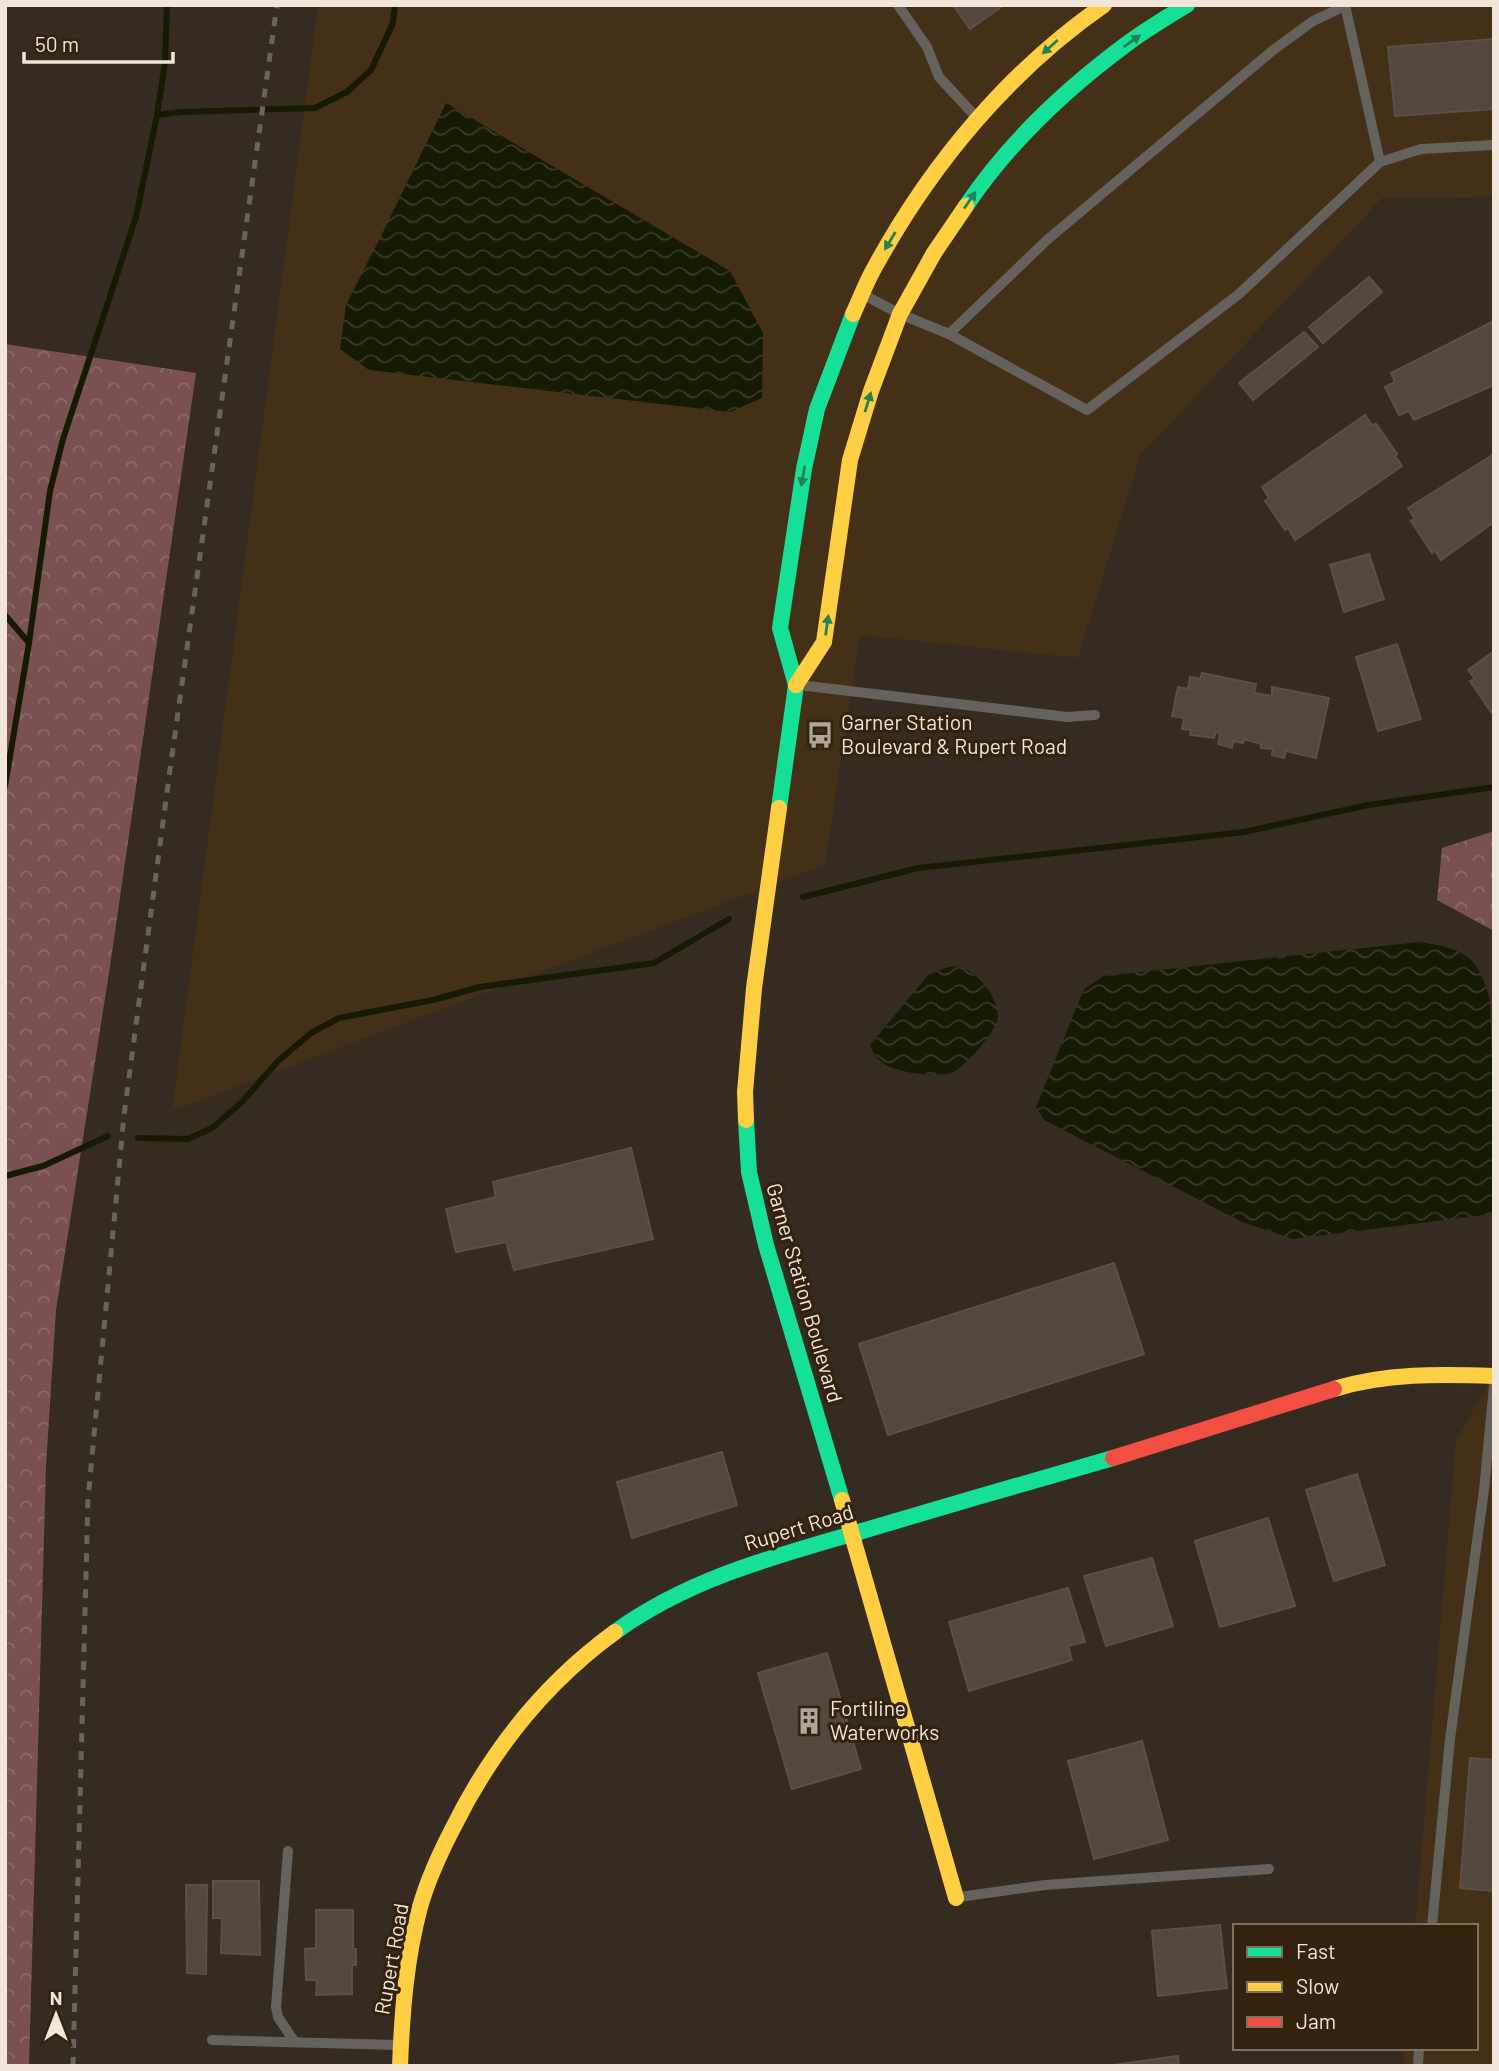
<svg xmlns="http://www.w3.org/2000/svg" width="1499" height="2071" font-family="Barlow,sans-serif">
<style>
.built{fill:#442f17}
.forest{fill:url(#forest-crowns)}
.water{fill:url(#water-waves)}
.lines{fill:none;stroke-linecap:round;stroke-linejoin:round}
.stream{stroke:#151a03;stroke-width:6}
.building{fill:#53473e;stroke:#5a5049;stroke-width:2}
.lane{stroke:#65625d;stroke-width:10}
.fast{stroke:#16e098;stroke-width:16}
.slow{stroke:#ffcf43;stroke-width:16}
.jam{stroke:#f24e42;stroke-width:16}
.rail{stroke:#69635c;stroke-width:5;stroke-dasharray:9 9;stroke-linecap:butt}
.oneway{fill:#248153}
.labels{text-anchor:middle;stroke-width:6;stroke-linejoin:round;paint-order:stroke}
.poi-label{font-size:21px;fill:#f2e6da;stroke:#32220e;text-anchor:start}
.street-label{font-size:21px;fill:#f2e6da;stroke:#32220e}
</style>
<defs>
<pattern id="forest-crowns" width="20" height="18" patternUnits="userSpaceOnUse" patternTransform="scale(1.75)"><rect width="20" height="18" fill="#7a5150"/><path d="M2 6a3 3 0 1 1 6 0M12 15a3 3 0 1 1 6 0" fill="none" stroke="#8d6a69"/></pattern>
<pattern id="water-waves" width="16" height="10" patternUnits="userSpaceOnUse" patternTransform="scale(1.75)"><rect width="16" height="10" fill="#151a03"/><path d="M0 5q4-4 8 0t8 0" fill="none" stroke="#383b27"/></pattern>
</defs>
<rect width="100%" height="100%" fill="#352b20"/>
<g class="built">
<polygon points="318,5 1494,5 1494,197 1382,198 1140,456 1078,658 860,635 825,865 172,1111"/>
<polygon points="1494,1374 1494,2066 1403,2066 1405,2048 1476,2048 1476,1926 1415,1926 1456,1440"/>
</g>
<g class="forest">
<polygon points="5,344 196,373 109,973 56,1310 46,1466 29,2066 5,2066"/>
<polygon points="1494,831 1494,931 1437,900 1442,848"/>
</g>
<g class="water">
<polygon points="446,103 730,271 763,333 762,398 730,412 369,370 340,349 346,305 383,232"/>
<path d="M 1419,942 C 1464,949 1478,954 1490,1001 L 1494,1134 L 1494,1210 L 1484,1215 L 1293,1239 L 1242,1222 L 1044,1120 L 1036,1107 L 1084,989 L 1104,976 Z"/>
<path d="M 948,967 C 952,967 956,966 959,967 C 977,970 1003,1002 997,1021 C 993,1034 964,1069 951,1073 C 941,1076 917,1074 907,1072 C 888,1067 878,1065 870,1045 L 928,975 Z"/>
</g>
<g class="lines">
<g class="stream">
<polyline points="157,115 181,112 315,108 347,92 371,70 393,23 395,5"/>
<polyline points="5,615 29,643"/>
<polyline points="5,786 29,643 50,491 63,439 136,217 157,115 165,63 167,5"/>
<polyline points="803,897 918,868 1244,832 1368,805 1494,787"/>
<polyline points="138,1138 188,1139 212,1128 242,1102 278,1061 311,1033 339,1018 433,1000 480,987 654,963 729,919"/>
<polyline points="5,1176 43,1166 108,1136"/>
</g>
</g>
<g class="building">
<polygon points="953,5 1004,5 970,29"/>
<polygon points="1494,39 1494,109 1395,116 1388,47"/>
<polygon points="1369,277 1382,292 1323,343 1309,327"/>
<polygon points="1494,321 1494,385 1414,420 1409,411 1399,415 1385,387 1395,382 1391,373"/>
<polygon points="1304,332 1318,347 1253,400 1239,383"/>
<polygon points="1365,415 1372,425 1376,424 1397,454 1395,456 1402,466 1295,540 1288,528 1285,530 1265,501 1269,498 1262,487"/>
<polygon points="1494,454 1494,522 1441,560 1435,550 1432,553 1411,521 1415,519 1408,508"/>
<polygon points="1369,554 1384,599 1344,612 1330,565"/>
<polygon points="1397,644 1421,719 1378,731 1356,657"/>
<polygon points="1494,651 1494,710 1491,712 1470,681 1475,679 1468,670"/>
<polygon points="1202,673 1256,684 1254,693 1272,696 1272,687 1329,698 1316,758 1286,751 1284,758 1272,755 1273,749 1261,748 1261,744 1244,739 1243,743 1233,741 1232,748 1218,744 1220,733 1216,732 1214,738 1190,735 1191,730 1182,729 1184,718 1172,716 1178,687 1188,689 1190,677 1200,679"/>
<polygon points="631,1148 653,1239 514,1270 506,1242 456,1252 446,1209 496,1197 493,1182"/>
<polygon points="1114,1263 1144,1354 888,1435 859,1344"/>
<polygon points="722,1452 737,1505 632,1538 617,1482"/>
<polygon points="1357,1474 1385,1565 1334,1581 1306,1490"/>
<polygon points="1268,1518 1295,1606 1220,1627 1195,1541"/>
<polygon points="1152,1558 1173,1626 1106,1646 1084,1576"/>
<polygon points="1068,1588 1085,1642 1068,1646 1072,1660 969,1691 949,1622"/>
<polygon points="827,1653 861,1769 792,1789 758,1673"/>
<polygon points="1142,1741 1168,1840 1094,1859 1068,1761"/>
<polygon points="1470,1758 1494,1760 1494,1891 1460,1888"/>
<polygon points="213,1881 259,1881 260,1955 221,1953 222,1918 213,1918"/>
<polygon points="186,1885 207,1885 206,1974 187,1973"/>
<polygon points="316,1910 353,1910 353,1949 356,1949 356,1965 352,1965 352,1994 316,1995 317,1980 306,1980 305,1949 316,1948"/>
<polygon points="1220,1925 1227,1988 1158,1996 1152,1931"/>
<polygon points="1178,2056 1179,2066 1106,2066"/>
</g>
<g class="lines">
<g class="lane">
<polyline points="898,5 927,47 939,77 976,117"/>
<polyline points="1345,5 1380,162 1421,149 1494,145"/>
<polyline points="864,295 900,314 949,334 1087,410 1239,294 1380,162"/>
<polyline points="949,334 1047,240 1272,51 1313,21 1345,6"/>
<polyline points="799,685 1067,717 1095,715"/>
<polyline points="288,1851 276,2007 278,2017 294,2041"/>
<polyline points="959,1897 1045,1885 1269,1869"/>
<polyline points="1432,1926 1450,1739 1484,1490 1494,1386"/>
<polyline points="212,2040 397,2045"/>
<polyline points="1418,2066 1419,2048"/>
</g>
<g class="fast">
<path d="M 966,206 C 1009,142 1067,88 1128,43 C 1147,29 1167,17 1187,5"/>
<polyline points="779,808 796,685 780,628 804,469 817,409 853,314"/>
<polyline points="746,1120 749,1172 766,1245 842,1500"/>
<path d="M 615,1632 C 691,1577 780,1555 869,1529 C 950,1505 1032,1481 1113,1458"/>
</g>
<g class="slow">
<path d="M 853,314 C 861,297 867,280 876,265 C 932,163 1009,71 1104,5"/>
<polyline points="796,685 824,642 850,460 871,391 900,314 934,253 966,206"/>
<polyline points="746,1120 745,1092 754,988 779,808"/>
<path d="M 1334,1389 C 1385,1373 1441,1374 1494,1376"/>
<polyline points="842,1500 956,1898"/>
<path d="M 400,2066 C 402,2013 406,1959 420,1907 C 428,1879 440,1853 453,1828 C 491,1751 545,1683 615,1632"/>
</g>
<polyline class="jam" points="1113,1458 1334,1389"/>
<polyline class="rail" points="73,2066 88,1499 124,1115 169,777 277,5"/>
</g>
<defs><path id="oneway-solid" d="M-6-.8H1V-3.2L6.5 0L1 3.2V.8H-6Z" transform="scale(1.75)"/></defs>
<g class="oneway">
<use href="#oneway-solid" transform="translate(1132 41) rotate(-35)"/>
<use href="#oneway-solid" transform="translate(1050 47) rotate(138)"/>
<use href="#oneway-solid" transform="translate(970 200) rotate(-55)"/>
<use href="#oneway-solid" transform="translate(890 241) rotate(121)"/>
<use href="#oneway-solid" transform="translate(868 402) rotate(-73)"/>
<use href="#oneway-solid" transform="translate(803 476) rotate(100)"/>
<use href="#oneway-solid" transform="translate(827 625) rotate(-82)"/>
</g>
<defs>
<symbol id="bus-bare" viewBox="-9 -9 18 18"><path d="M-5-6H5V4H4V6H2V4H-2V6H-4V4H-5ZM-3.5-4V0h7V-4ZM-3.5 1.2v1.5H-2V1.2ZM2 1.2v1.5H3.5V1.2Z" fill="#b0a599" stroke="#32220e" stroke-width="2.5" paint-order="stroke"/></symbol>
<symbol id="building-bare" viewBox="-9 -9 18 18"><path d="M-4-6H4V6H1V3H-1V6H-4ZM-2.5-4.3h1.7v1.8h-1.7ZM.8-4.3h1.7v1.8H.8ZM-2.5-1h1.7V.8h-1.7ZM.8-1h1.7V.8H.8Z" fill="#b0a599" stroke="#32220e" stroke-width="2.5" paint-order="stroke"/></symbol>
</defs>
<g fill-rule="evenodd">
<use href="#bus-bare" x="801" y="716" width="38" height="38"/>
<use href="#building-bare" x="790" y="1702" width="38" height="38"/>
</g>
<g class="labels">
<g class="poi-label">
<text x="841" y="730">Garner Station<tspan x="841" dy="24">Boulevard &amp; Rupert Road</tspan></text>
<text x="830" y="1716">Fortiline<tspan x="830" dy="24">Waterworks</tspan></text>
</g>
<g class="street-label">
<text transform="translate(804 1293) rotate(74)" y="7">Garner Station Boulevard</text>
<text transform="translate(799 1528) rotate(-17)" y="7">Rupert Road</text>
<text transform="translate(392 1959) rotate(-80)" y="7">Rupert Road</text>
</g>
</g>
<rect width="1499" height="2071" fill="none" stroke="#f2e6da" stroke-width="14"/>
<rect x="1233" y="1924" width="245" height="126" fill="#32220e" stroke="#7f7060" stroke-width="2"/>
<rect x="1247" y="1947" width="35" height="10" fill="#16e098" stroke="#7f7060" stroke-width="2"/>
<text x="1296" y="1959" font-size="21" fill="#f2e6da">Fast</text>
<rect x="1247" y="1982" width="35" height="10" fill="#ffcf43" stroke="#7f7060" stroke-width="2"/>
<text x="1296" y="1994" font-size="21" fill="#f2e6da">Slow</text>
<rect x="1247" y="2017" width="35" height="10" fill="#f24e42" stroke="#7f7060" stroke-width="2"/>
<text x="1296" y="2029" font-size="21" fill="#f2e6da">Jam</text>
<g transform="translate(56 2015)" stroke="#32220e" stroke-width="5" paint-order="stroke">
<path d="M0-5L12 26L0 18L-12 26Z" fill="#f2e6da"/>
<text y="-10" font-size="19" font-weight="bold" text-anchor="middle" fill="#f2e6da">N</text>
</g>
<path d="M24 52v10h149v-10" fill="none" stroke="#f2e6da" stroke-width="3.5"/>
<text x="35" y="52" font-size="21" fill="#f2e6da" stroke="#32220e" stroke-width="5" paint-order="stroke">50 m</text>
</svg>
